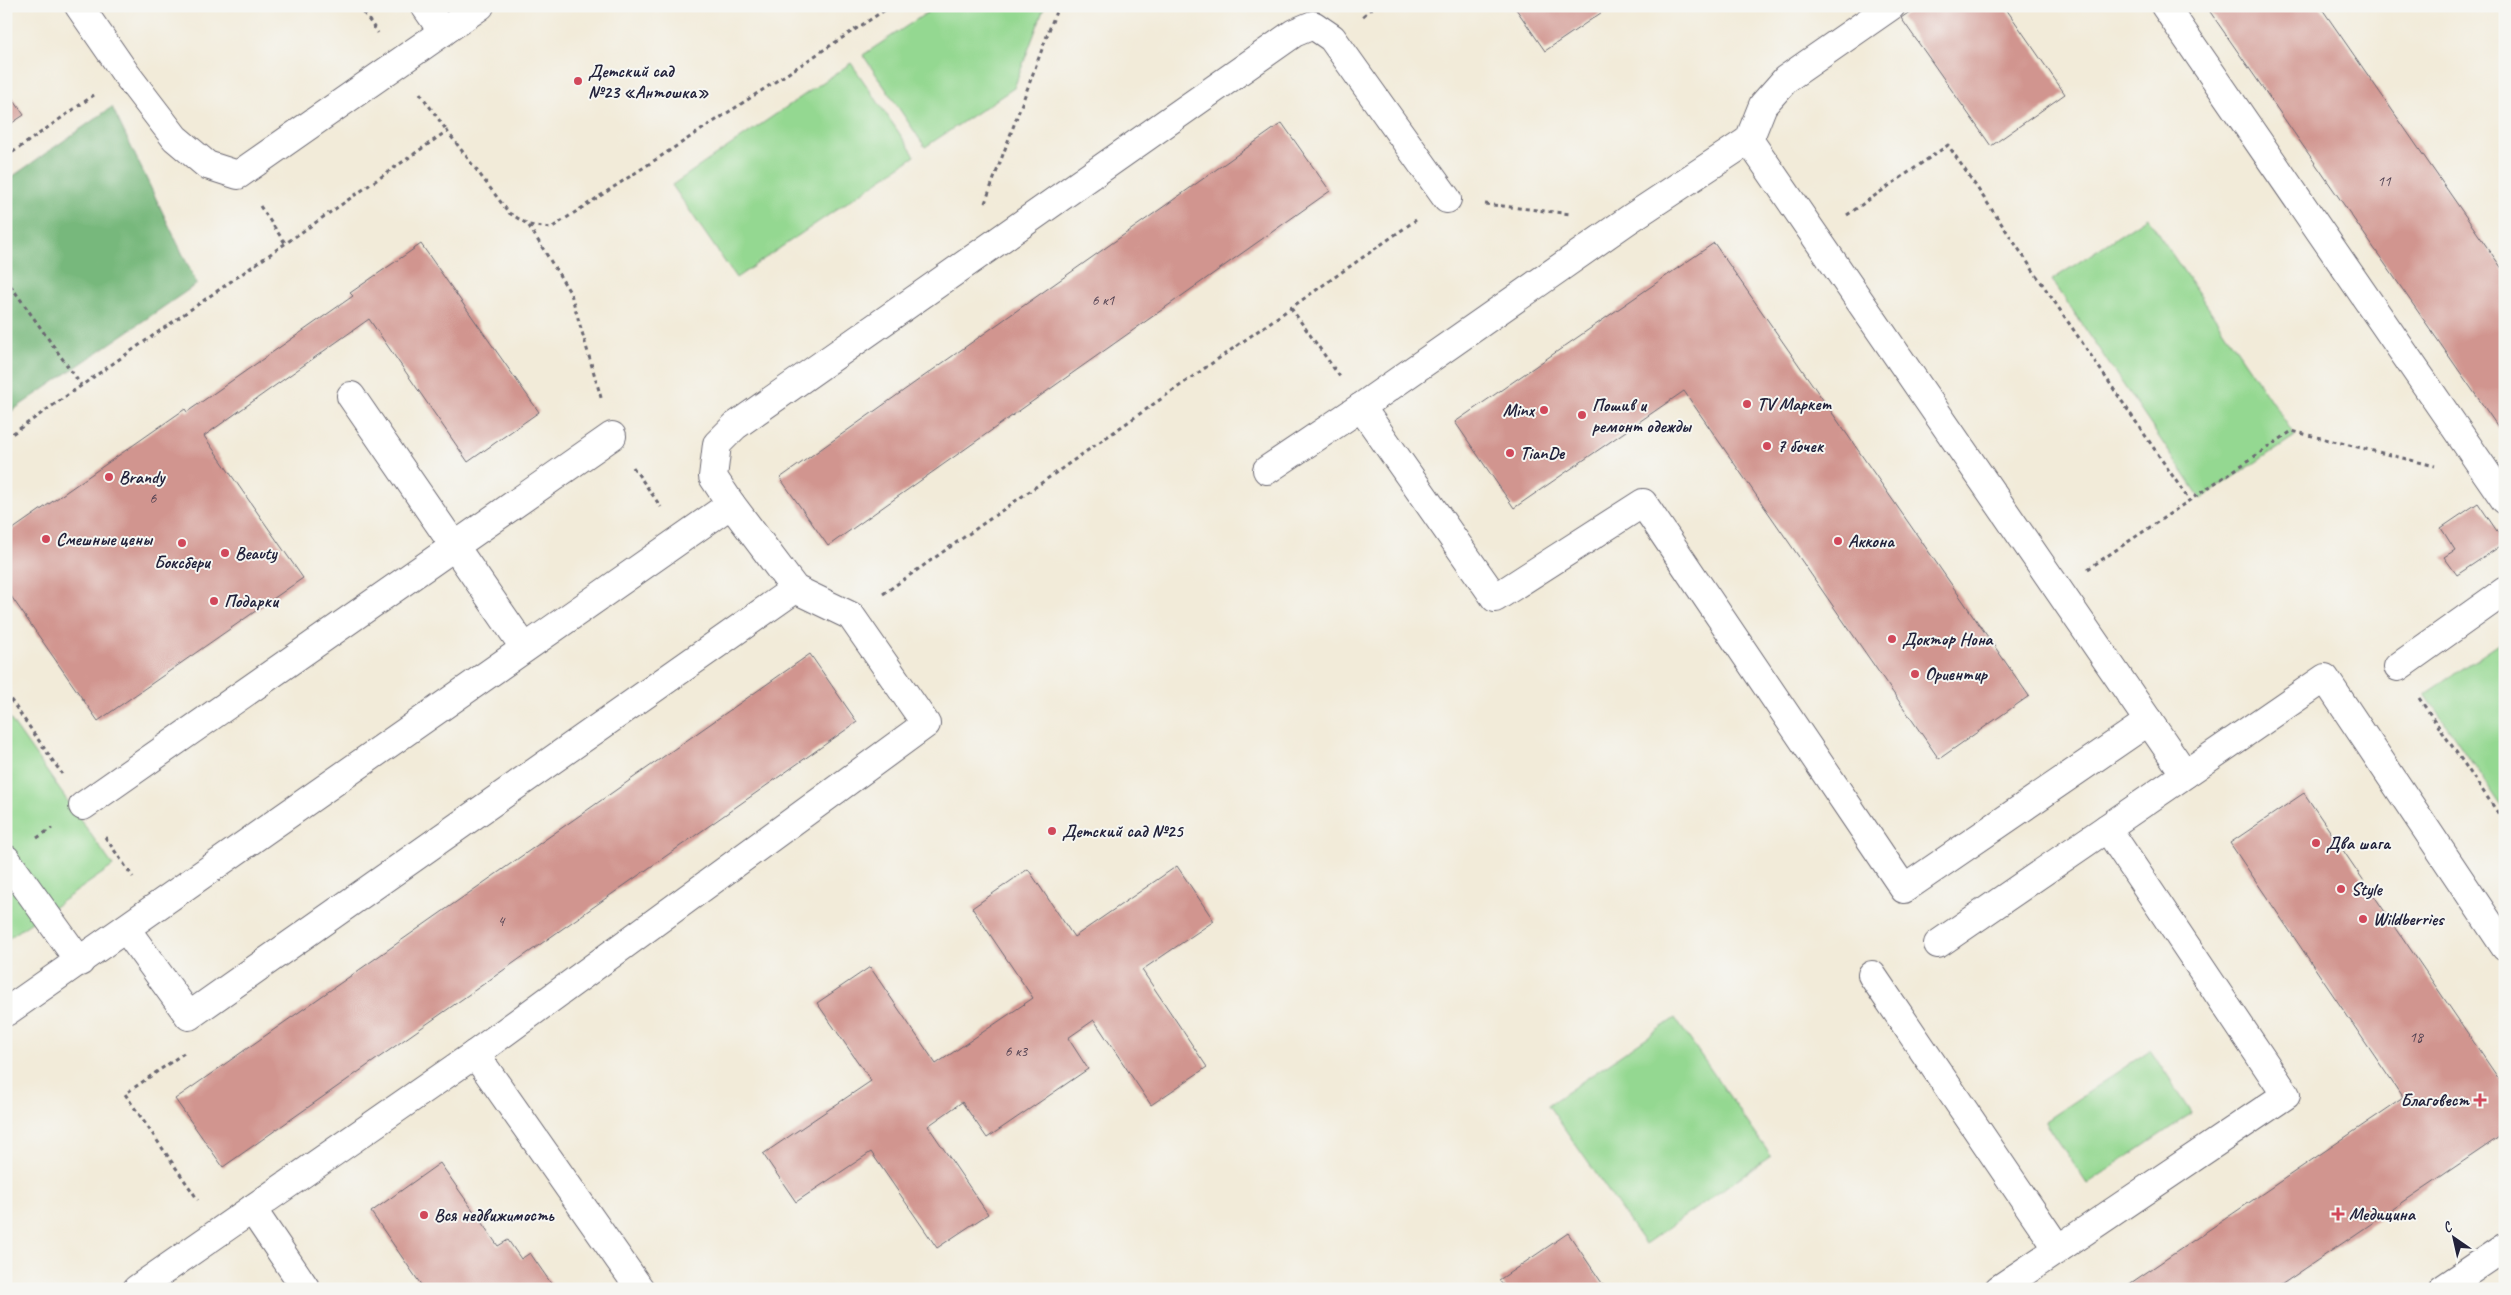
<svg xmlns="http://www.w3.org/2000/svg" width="2511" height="1295" font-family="Caveat,sans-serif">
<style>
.green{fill:#94d891;stroke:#5b7d66}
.forest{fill:#77b87b;stroke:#4c6d5b}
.building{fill:#d1958f}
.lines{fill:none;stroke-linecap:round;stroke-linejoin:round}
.lane-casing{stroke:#6b6872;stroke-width:30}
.path{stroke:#6b6872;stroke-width:3;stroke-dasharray:4 4;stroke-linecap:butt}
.lane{stroke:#fff;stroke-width:28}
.poi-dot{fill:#d1495b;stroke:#f6f6f2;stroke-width:2}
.labels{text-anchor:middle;stroke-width:4;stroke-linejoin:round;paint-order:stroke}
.number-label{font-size:15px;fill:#4e3f50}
.poi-label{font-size:18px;font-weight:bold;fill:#22223b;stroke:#f6f6f2;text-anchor:start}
</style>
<rect width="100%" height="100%" fill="#f6f6f2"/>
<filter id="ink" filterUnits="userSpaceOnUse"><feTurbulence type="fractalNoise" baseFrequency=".02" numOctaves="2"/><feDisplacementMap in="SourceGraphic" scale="10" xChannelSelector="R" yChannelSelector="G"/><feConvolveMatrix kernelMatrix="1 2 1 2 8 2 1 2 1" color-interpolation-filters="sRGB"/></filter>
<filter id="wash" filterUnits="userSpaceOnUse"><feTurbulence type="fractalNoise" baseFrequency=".0096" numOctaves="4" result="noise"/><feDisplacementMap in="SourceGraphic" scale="20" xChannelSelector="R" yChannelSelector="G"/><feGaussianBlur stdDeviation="1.12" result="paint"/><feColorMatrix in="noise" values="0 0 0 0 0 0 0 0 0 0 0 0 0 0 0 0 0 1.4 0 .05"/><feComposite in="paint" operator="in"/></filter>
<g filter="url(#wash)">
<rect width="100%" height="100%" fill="#f2ebd9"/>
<g class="green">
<polygon points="937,6 1042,6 1044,8 1014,88 925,147 863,55"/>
<polygon points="851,63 915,156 736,278 672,185"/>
<polygon points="2147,217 2295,436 2201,499 2052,280"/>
<polygon points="2505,640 2505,811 2425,694"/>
<polygon points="6,713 113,866 6,940"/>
<polygon points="1675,1018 1771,1156 1645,1244 1548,1105"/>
<polygon points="2150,1050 2192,1113 2087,1184 2045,1121"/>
</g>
<polygon class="forest" points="112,107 197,284 6,415 6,181"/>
<g id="blocks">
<g class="building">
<polygon points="1514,6 1611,6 1545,51"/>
<polygon points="1918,6 2004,6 2065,94 1991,146 1901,18"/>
<polygon points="2206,6 2320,6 2505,273 2505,437"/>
<polygon points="6,89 24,115 6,127"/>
<polygon points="1282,123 1330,191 828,546 780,478"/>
<polygon points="1714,243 2029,696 1939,759 1684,391 1514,508 1455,422"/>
<polygon points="421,244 539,412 468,462 369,319 204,436 303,578 98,721 6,589 6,534 185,409 187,412 353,296 350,293"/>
<polygon points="2478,503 2505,543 2457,575 2444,557 2455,550 2441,528"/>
<polygon points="810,654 857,722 223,1167 175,1099"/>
<polygon points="2304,793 2505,1088 2505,1133 2275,1289 2122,1289 2403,1098 2230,843"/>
<polygon points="1177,866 1214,921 1142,970 1207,1067 1151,1105 1094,1020 1068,1038 1088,1069 987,1138 962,1102 928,1126 988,1214 937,1248 871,1152 796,1202 763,1154 871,1081 817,1003 870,967 936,1064 1033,998 972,908 1028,869 1074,937"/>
<polygon points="440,1163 498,1246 508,1240 521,1259 530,1253 555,1289 424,1289 371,1212"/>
<polygon points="1568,1233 1606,1289 1506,1289 1499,1280"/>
</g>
</g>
</g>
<g filter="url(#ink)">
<use href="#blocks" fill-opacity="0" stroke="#6b6872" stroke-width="1"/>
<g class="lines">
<defs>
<g id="lane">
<polyline points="79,6 126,74 175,138 207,165 238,175 480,6"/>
<polyline points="425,6 443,32"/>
<polyline points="1891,6 1786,79 1763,105 1749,140 2185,774"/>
<polyline points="2165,6 2505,500"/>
<polyline points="1749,140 1628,220 1361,407 1495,598 1643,503 1904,889 2149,721"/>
<polyline points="351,396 524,647"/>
<polyline points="1267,470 1361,407"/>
<polyline points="2398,667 2505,591"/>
<polyline points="83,806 612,436"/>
<polyline points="6,859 80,962"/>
<polyline points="126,929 189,1016 795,589"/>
<polyline points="1938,944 2107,828"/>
<polyline points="1872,975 2058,1249"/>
<polyline points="6,1012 731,504 713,477 717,444 735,426 1294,33 1313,25 1332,38 1447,199"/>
<polyline points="475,1054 640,1289"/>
<polyline points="252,1209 306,1289"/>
<polyline points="137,1289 475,1054 926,724 851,616 795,589 731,504"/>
<polyline points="1999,1289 2286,1095 2107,828 2325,678 2505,947"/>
<polyline points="2443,1289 2505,1247"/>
</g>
</defs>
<use href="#lane" class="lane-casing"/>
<g class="path">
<polyline points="359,6 378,33"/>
<polyline points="1363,16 1375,6"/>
<polyline points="420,93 447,131"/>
<polyline points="6,157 94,95"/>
<polyline points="985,203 1058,6"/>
<polyline points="1485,204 1571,214"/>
<polyline points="260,206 285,243"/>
<polyline points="1847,215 1948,145 2189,500"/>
<polyline points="529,226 571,294 602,401"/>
<polyline points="6,279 81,385"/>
<polyline points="1291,308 1340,377"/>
<polyline points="6,438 447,131 509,213 529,225 551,228 891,6"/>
<polyline points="633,467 661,507"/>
<polyline points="2088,569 2292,431 2435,466"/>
<polyline points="883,594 1416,220"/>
<polyline points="6,693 62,774"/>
<polyline points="2419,698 2505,823"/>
<polyline points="105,837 133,877"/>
<polyline points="37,838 52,828"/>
<polyline points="184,1053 125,1094 198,1200"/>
</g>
<use href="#lane" class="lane"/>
</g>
</g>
<g class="poi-dot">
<circle cx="578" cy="81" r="5"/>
<circle cx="1747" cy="404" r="5"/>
<circle cx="1544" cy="410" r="5"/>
<circle cx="1582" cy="415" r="5"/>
<circle cx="1767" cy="446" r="5"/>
<circle cx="1510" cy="453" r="5"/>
<circle cx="109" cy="477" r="5"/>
<circle cx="46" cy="539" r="5"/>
<circle cx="1838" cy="541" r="5"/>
<circle cx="182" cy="543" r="5"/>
<circle cx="225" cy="553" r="5"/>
<circle cx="214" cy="601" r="5"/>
<circle cx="1892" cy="639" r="5"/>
<circle cx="1915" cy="674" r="5"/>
<circle cx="1052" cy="831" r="5"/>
<circle cx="2316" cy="843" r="5"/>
<circle cx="2341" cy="889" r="5"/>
<circle cx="2363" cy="919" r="5"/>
<path d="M2477.5 1092.5h5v5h5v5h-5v5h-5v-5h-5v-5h5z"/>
<path d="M2335.5 1206.5h5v5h5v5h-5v5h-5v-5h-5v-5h5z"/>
<circle cx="424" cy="1215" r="5"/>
</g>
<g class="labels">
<g class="number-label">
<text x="2384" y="186">11</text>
<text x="1103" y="305">6 к1</text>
<text x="153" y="503">6</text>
<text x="501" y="926">4</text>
<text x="2416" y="1042">18</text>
<text x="1016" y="1056">6 к3</text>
</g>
<g class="poi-label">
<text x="588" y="77">Детский сад<tspan x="588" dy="21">№23 «Антошка»</tspan></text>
<text x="1757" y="410">TV Маркет</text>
<text x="1592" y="411">Пошив и<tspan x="1592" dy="21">ремонт одежды</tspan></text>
<text x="1534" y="416" text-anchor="end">Minx</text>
<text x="1777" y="452">7 бочек</text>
<text x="1520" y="459">TianDe</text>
<text x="119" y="483">Brandy</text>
<text x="56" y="545">Смешные цены</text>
<text x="1848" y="547">Аккона</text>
<text x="235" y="559">Beauty</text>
<text x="182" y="568" text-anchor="middle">Боксбери</text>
<text x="224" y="607">Подарки</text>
<text x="1902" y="645">Доктор Нона</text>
<text x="1925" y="680">Ориентир</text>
<text x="1062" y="837">Детский сад №25</text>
<text x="2326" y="849">Два шага</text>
<text x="2351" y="895">Style</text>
<text x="2373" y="925">Wildberries</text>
<text x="2469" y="1106" text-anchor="end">Благовест</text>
<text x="2349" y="1220">Медицина</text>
<text x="434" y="1221">Вся недвижимость</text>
</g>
</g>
<rect width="2511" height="1295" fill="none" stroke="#f6f6f2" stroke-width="25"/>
<g transform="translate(2454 1238) rotate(326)" stroke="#f6f6f2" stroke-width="4" paint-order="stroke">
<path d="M0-4L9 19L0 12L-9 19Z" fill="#22223b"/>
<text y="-8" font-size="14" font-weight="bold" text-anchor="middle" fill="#22223b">С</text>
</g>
</svg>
